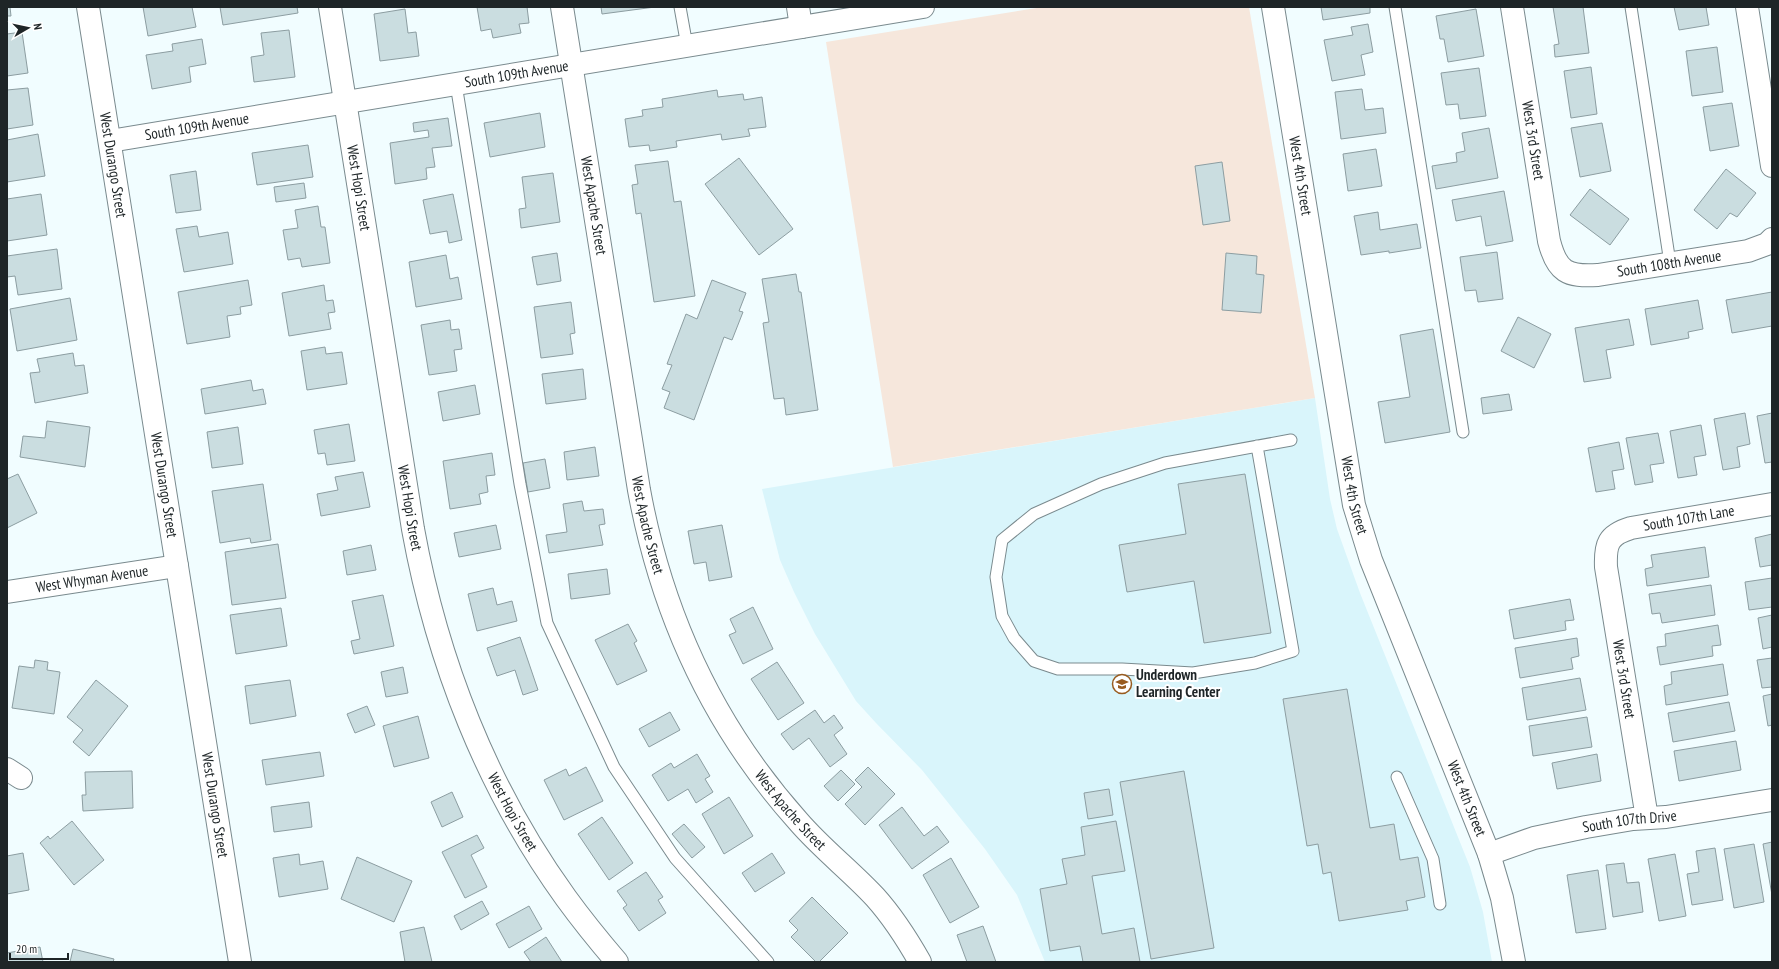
<svg xmlns="http://www.w3.org/2000/svg" width="1779" height="969" font-family="'PT Sans Narrow',sans-serif">
<style>
.built{fill:#d9f5fb}
.green{fill:#f6e7dc}
.building{fill:#cadde0;stroke:#8c9da1}
.lines{fill:none;stroke-linecap:round;stroke-linejoin:round}
.lane-casing{stroke:#7a8a8e;stroke-width:13}
.street-casing{stroke:#7a8a8e;stroke-width:24}
.secondary-casing{stroke:#7a8a8e;stroke-width:24}
.lane{stroke:#fff;stroke-width:11}
.street{stroke:#fff;stroke-width:22}
.secondary{stroke:#fff;stroke-width:22}
.labels{text-anchor:middle;stroke-width:4;stroke-linejoin:round;paint-order:stroke}
.street-label{font-size:15px;fill:#1e2527;stroke:#fff}
.poi-label{font-size:15px;font-weight:bold;fill:#1e2527;stroke:#fff;text-anchor:start}
</style>
<rect width="100%" height="100%" fill="#f1fdff"/>
<polygon class="built" points="1315,398 1330,499 1337,529 1360,593 1470,867 1483,912 1492,962 1045,962 1017,895 985,849 922,770 876,723 856,701 815,634 794,592 780,560 762,489"/>
<polygon class="green" points="1043,7 1249,7 1315,398 893,467 826,42"/>
<g class="building">
<polygon points="7,7 10,7 11,16 7,16"/>
<polygon points="143,7 192,7 196,27 148,36"/>
<polygon points="220,7 297,7 298,13 223,25"/>
<polygon points="477,7 527,7 529,23 519,24 521,33 493,38 491,29 481,31"/>
<polygon points="601,7 655,7 602,14"/>
<polygon points="1321,7 1370,7 1370,13 1323,20"/>
<polygon points="1553,7 1583,7 1589,53 1555,57 1554,45 1559,44"/>
<polygon points="1674,7 1706,7 1709,25 1679,30"/>
<polygon points="405,9 408,33 416,32 419,56 380,61 374,14"/>
<polygon points="1476,9 1484,56 1448,62 1444,39 1440,39 1436,16"/>
<polygon points="1368,24 1373,52 1361,55 1365,75 1332,81 1324,40 1353,35 1351,27"/>
<polygon points="289,30 295,77 254,82 251,57 264,55 261,33"/>
<polygon points="22,32 28,73 7,76 7,34"/>
<polygon points="202,39 206,64 189,67 191,82 152,89 146,55 173,51 172,44"/>
<polygon points="1717,47 1723,92 1692,96 1686,51"/>
<polygon points="1591,67 1597,114 1571,118 1564,71"/>
<polygon points="1479,68 1486,116 1460,119 1458,104 1446,105 1441,73"/>
<polygon points="28,88 33,125 7,129 7,90"/>
<polygon points="1362,89 1365,110 1383,108 1386,133 1341,139 1335,92"/>
<polygon points="717,90 718,97 743,94 744,100 762,97 766,127 748,129 750,136 722,140 721,134 676,141 677,147 650,151 649,145 629,147 625,119 643,116 642,110 663,107 662,99"/>
<polygon points="1732,103 1739,146 1710,151 1703,107"/>
<polygon points="540,113 545,147 490,157 484,123"/>
<polygon points="448,118 452,146 432,148 435,167 426,168 427,179 395,184 390,143 429,137 428,130 414,132 413,123"/>
<polygon points="1602,123 1611,171 1580,177 1571,128"/>
<polygon points="1489,128 1498,178 1436,189 1432,166 1457,162 1456,153 1465,151 1462,133"/>
<polygon points="38,134 45,176 7,182 7,140"/>
<polygon points="308,145 313,177 257,185 252,153"/>
<polygon points="1376,149 1382,186 1348,191 1343,154"/>
<polygon points="739,158 793,229 759,255 705,184"/>
<polygon points="668,161 674,202 681,201 695,296 654,302 641,213 636,214 632,185 638,184 635,165"/>
<polygon points="1222,162 1230,221 1203,225 1195,166"/>
<polygon points="1726,169 1756,193 1737,217 1730,213 1717,229 1694,210"/>
<polygon points="196,171 201,210 176,213 170,175"/>
<polygon points="553,173 560,222 521,228 519,209 526,208 522,177"/>
<polygon points="304,183 306,198 276,202 274,187"/>
<polygon points="1590,189 1629,219 1610,245 1570,215"/>
<polygon points="1504,191 1513,241 1486,246 1481,216 1456,221 1452,200"/>
<polygon points="41,194 47,235 7,241 7,199"/>
<polygon points="453,194 462,240 449,243 447,231 430,234 423,200"/>
<polygon points="318,206 321,227 325,227 330,263 302,267 300,258 288,260 283,230 298,228 295,210"/>
<polygon points="1378,212 1380,230 1417,224 1421,248 1389,253 1389,251 1361,255 1354,216"/>
<polygon points="197,226 199,237 228,232 233,264 184,272 176,229"/>
<polygon points="57,249 62,289 18,295 15,276 7,277 7,256"/>
<polygon points="1497,252 1503,299 1478,302 1476,290 1465,291 1460,257"/>
<polygon points="557,253 561,281 537,285 532,257"/>
<polygon points="1226,253 1257,256 1256,274 1264,275 1261,313 1222,310"/>
<polygon points="446,255 450,279 458,277 462,299 416,307 409,262"/>
<polygon points="796,274 799,292 801,292 818,410 786,415 784,398 774,399 763,323 769,322 762,279"/>
<polygon points="248,280 252,305 240,307 241,314 227,316 230,337 187,344 178,292"/>
<polygon points="712,280 746,293 739,311 743,312 732,340 724,337 694,420 664,408 670,392 662,389 672,365 667,364 686,314 697,319"/>
<polygon points="324,285 326,301 333,300 335,312 328,313 331,329 289,336 282,293"/>
<polygon points="1772,292 1772,326 1732,333 1726,300"/>
<polygon points="70,298 77,340 17,351 10,309"/>
<polygon points="1698,300 1703,329 1688,332 1689,338 1651,345 1645,309"/>
<polygon points="571,302 575,333 570,334 573,354 541,358 534,307"/>
<polygon points="1518,317 1551,334 1534,368 1501,351"/>
<polygon points="1629,319 1634,345 1606,350 1611,378 1584,382 1575,328"/>
<polygon points="450,320 451,330 459,329 462,349 454,350 457,371 429,375 421,325"/>
<polygon points="1433,329 1450,432 1385,443 1378,402 1410,397 1400,335"/>
<polygon points="325,347 326,354 342,352 347,384 307,390 301,351"/>
<polygon points="73,353 75,366 84,365 88,393 35,403 30,373 40,372 37,359"/>
<polygon points="583,369 586,399 546,404 542,374"/>
<polygon points="251,380 253,391 263,389 266,404 205,414 201,389"/>
<polygon points="475,385 480,414 443,421 438,392"/>
<polygon points="1509,394 1512,410 1483,414 1481,398"/>
<polygon points="1745,413 1750,444 1737,447 1740,467 1723,470 1714,419"/>
<polygon points="1772,413 1772,462 1765,463 1757,416"/>
<polygon points="47,421 90,427 85,467 20,457 23,436 45,438"/>
<polygon points="349,424 355,461 327,465 325,453 318,454 314,430"/>
<polygon points="1701,425 1706,455 1694,457 1697,475 1678,478 1670,431"/>
<polygon points="238,427 243,464 212,468 207,432"/>
<polygon points="1658,433 1664,463 1650,465 1653,482 1635,485 1626,438"/>
<polygon points="1619,442 1624,469 1612,471 1615,489 1596,492 1588,448"/>
<polygon points="595,447 599,476 567,480 564,452"/>
<polygon points="492,453 495,475 486,476 488,492 479,494 481,504 450,509 443,461"/>
<polygon points="545,459 550,488 528,492 523,463"/>
<polygon points="363,472 370,507 321,516 317,494 338,490 335,477"/>
<polygon points="18,474 37,513 7,528 7,479"/>
<polygon points="1245,474 1271,633 1204,643 1194,581 1127,592 1119,545 1186,534 1178,484"/>
<polygon points="263,484 271,540 251,543 250,538 220,543 212,491"/>
<polygon points="582,501 584,511 603,509 605,524 599,525 603,545 549,553 546,535 567,532 563,504"/>
<polygon points="496,525 501,549 459,557 454,533"/>
<polygon points="722,525 732,577 709,581 706,562 694,564 688,531"/>
<polygon points="1772,534 1772,565 1760,567 1755,538"/>
<polygon points="278,544 286,598 232,605 225,552"/>
<polygon points="371,545 376,570 347,575 343,551"/>
<polygon points="1705,547 1709,577 1647,586 1645,569 1653,567 1651,555"/>
<polygon points="607,569 610,594 571,599 568,574"/>
<polygon points="1772,578 1772,607 1749,610 1745,582"/>
<polygon points="1711,585 1715,615 1662,623 1660,613 1652,614 1649,594"/>
<polygon points="493,588 497,605 512,601 517,621 477,631 468,594"/>
<polygon points="383,595 394,646 354,654 351,641 360,639 352,601"/>
<polygon points="1570,599 1574,620 1565,621 1566,630 1514,639 1509,610"/>
<polygon points="753,607 773,649 743,664 729,635 736,632 730,619"/>
<polygon points="281,608 287,646 236,654 230,615"/>
<polygon points="1772,615 1772,647 1763,649 1758,618"/>
<polygon points="628,624 637,641 634,643 647,671 617,685 595,640"/>
<polygon points="1718,625 1721,645 1712,646 1713,656 1660,665 1657,647 1666,646 1665,634"/>
<polygon points="520,637 538,690 523,695 515,670 497,676 487,648"/>
<polygon points="1577,638 1579,656 1571,658 1573,669 1520,678 1515,648"/>
<polygon points="1772,658 1772,687 1762,688 1757,660"/>
<polygon points="35,660 48,662 47,670 60,672 54,714 12,708 19,666 34,668"/>
<polygon points="777,662 804,703 778,720 751,679"/>
<polygon points="1723,664 1728,695 1666,705 1664,686 1672,684 1671,672"/>
<polygon points="403,667 408,693 386,697 381,672"/>
<polygon points="1580,678 1586,710 1527,720 1522,688"/>
<polygon points="96,680 128,706 89,756 73,742 83,730 67,717"/>
<polygon points="290,680 296,716 250,724 245,686"/>
<polygon points="1347,689 1370,828 1394,824 1400,860 1418,857 1425,897 1406,901 1408,910 1339,921 1331,872 1323,874 1318,844 1307,846 1283,699"/>
<polygon points="1772,694 1772,725 1768,726 1763,696"/>
<polygon points="1729,702 1735,731 1673,742 1668,713"/>
<polygon points="367,706 375,725 355,733 347,714"/>
<polygon points="815,710 824,723 834,715 843,728 834,735 847,754 830,767 809,738 793,750 781,734"/>
<polygon points="670,712 680,730 649,747 639,729"/>
<polygon points="418,716 429,758 394,767 383,726"/>
<polygon points="1587,717 1592,747 1533,756 1529,726"/>
<polygon points="1736,741 1741,770 1679,781 1674,751"/>
<polygon points="320,752 324,776 266,785 262,760"/>
<polygon points="697,754 710,776 705,779 713,792 696,803 688,789 668,801 652,775 671,763 674,768"/>
<polygon points="1597,754 1601,781 1557,789 1552,763"/>
<polygon points="586,767 603,801 564,820 544,780 566,769 569,776"/>
<polygon points="868,767 895,794 865,825 845,804 862,787 855,780"/>
<polygon points="841,770 855,784 838,801 824,786"/>
<polygon points="132,771 133,808 83,811 82,795 86,795 85,772"/>
<polygon points="1184,771 1214,948 1151,959 1120,782"/>
<polygon points="1109,789 1113,815 1088,819 1084,793"/>
<polygon points="452,792 463,817 442,827 431,802"/>
<polygon points="729,797 753,836 724,854 702,814"/>
<polygon points="309,802 312,827 274,832 271,807"/>
<polygon points="902,807 924,836 937,826 949,842 912,869 879,825"/>
<polygon points="602,817 633,863 609,880 578,834"/>
<polygon points="72,821 104,860 74,885 40,843 48,836 50,839"/>
<polygon points="1116,821 1125,871 1092,876 1102,934 1134,928 1140,962 1083,962 1080,946 1050,951 1040,889 1067,884 1062,859 1085,855 1081,827"/>
<polygon points="684,824 705,847 692,858 672,834"/>
<polygon points="477,835 484,848 471,855 487,887 465,898 442,852"/>
<polygon points="1772,842 1772,895 1763,844"/>
<polygon points="1754,844 1764,902 1734,908 1724,849"/>
<polygon points="1715,848 1723,900 1692,905 1687,874 1699,872 1696,851"/>
<polygon points="23,853 29,890 7,894 7,856"/>
<polygon points="772,853 785,873 755,892 742,873"/>
<polygon points="299,854 300,865 323,861 328,889 279,897 273,858"/>
<polygon points="1675,854 1686,916 1659,921 1648,859"/>
<polygon points="357,857 412,881 394,922 341,899"/>
<polygon points="951,858 979,907 950,923 923,875"/>
<polygon points="1624,863 1627,883 1639,882 1643,912 1613,917 1606,865"/>
<polygon points="1598,870 1606,929 1576,933 1567,875"/>
<polygon points="646,872 663,897 658,900 666,913 639,931 623,908 627,905 617,891"/>
<polygon points="812,897 848,933 819,962 816,962 791,937 798,930 789,921"/>
<polygon points="482,901 489,914 461,930 454,916"/>
<polygon points="529,906 542,929 509,948 496,924"/>
<polygon points="983,926 996,962 967,962 957,935"/>
<polygon points="424,927 432,962 405,962 400,932"/>
<polygon points="546,937 562,962 531,962 524,952"/>
<polygon points="40,947 43,962 7,962 7,953"/>
<polygon points="73,949 114,959 113,962 70,962"/>
</g>
<g class="lines">
<defs>
<g id="lane">
<polyline points="680,7 687,46"/>
<polyline points="1395,7 1463,432"/>
<polyline points="1631,7 1670,263"/>
<polyline points="456,84 520,484 547,623 614,767 675,858 768,962"/>
<polyline points="1257,446 1293,651 1255,663 1193,673 1122,669 1058,669 1034,661 1014,638 1002,616 996,577 1002,540 1034,514 1101,484 1165,463 1291,440"/>
<polyline points="1397,777 1433,859 1440,904"/>
</g>
<g id="street">
<path id="s1" d="M 330,7 L 413,529 C 437,661 487,789 566,898 C 582,920 599,941 617,962"/>
<path id="s2" d="M 562,7 L 639,490 C 662,615 713,726 798,821 C 822,849 851,871 875,897 C 893,917 907,939 920,962"/>
<polyline points="798,7 801,27"/>
<path id="s3" d="M 1273,7 L 1354,505 L 1371,560 L 1489,854 L 1502,898 L 1514,962"/>
<path id="s4" d="M 1512,7 L 1549,241 C 1557,272 1567,277 1598,275 L 1748,251 L 1767,244 L 1772,239"/>
<polyline points="1747,7 1772,166"/>
<path id="s5" d="M 110,141 L 923,7"/>
<polyline points="7,769 21,778"/>
<path id="s6" d="M 1647,818 L 1606,567 C 1605,544 1608,535 1631,528 L 1772,504"/>
<path id="s7" d="M 1489,854 L 1534,838 L 1586,827 L 1633,819 L 1666,817 L 1772,800"/>
</g>
<g id="secondary">
<path id="s8" d="M 88,7 L 240,962"/>
<path id="s9" d="M 7,592 L 177,566"/>
</g>
</defs>
<use href="#lane" class="lane-casing"/>
<use href="#street" class="street-casing"/>
<use href="#secondary" class="secondary-casing"/>
<use href="#lane" class="lane"/>
<use href="#street" class="street"/>
<use href="#secondary" class="secondary"/>
</g>
<defs>
<symbol id="school-ring" viewBox="-11 -11 22 22"><circle r="9.5" fill="#fff" stroke="#985b1f" stroke-width="1.5"/><path d="M0-5L7-2L0 1L-7-2ZM-4 1L0 2.5L4 1V4Q0 6-4 4Z" fill="#985b1f"/></symbol>
</defs>
<g fill-rule="evenodd">
<use href="#school-ring" x="1111" y="673" width="22" height="22"/>
</g>
<g class="labels">
<g class="street-label">
<text dy="5" stroke="none"><textPath href="#s5" startOffset="412">South 109th Avenue</textPath></text>
<text dy="5" stroke="none"><textPath href="#s5" startOffset="88">South 109th Avenue</textPath></text>
<text dy="5" stroke="none"><textPath href="#s4" startOffset="135">West 3rd Street</textPath></text>
<text dy="5" stroke="none"><textPath href="#s8" startOffset="160">West Durango Street</textPath></text>
<text dy="5" stroke="none"><textPath href="#s3" startOffset="171">West 4th Street</textPath></text>
<text dy="5" stroke="none"><textPath href="#s1" startOffset="183">West Hopi Street</textPath></text>
<text dy="5" stroke="none"><textPath href="#s2" startOffset="201">West Apache Street</textPath></text>
<text dy="5" stroke="none"><textPath href="#s4" startOffset="377">South 108th Avenue</textPath></text>
<text dy="5" stroke="none"><textPath href="#s8" startOffset="484">West Durango Street</textPath></text>
<text dy="5" stroke="none"><textPath href="#s3" startOffset="495">West 4th Street</textPath></text>
<text dy="5" stroke="none"><textPath href="#s1" startOffset="507">West Hopi Street</textPath></text>
<text dy="5" stroke="none"><textPath href="#s6" startOffset="365">South 107th Lane</textPath></text>
<text dy="5" stroke="none"><textPath href="#s2" startOffset="525">West Apache Street</textPath></text>
<text dy="5" stroke="none"><textPath href="#s9" startOffset="86">West Whyman Avenue</textPath></text>
<text transform="translate(1624 679) rotate(81)" y="5">West 3rd Street</text>
<text dy="5" stroke="none"><textPath href="#s3" startOffset="819">West 4th Street</textPath></text>
<text dy="5" stroke="none"><textPath href="#s8" startOffset="808">West Durango Street</textPath></text>
<text dy="5" stroke="none"><textPath href="#s2" startOffset="848">West Apache Street</textPath></text>
<text dy="5" stroke="none"><textPath href="#s1" startOffset="830">West Hopi Street</textPath></text>
<text dy="5" stroke="none"><textPath href="#s7" startOffset="145">South 107th Drive</textPath></text>
</g>
<g class="poi-label">
<text x="1136" y="680">Underdown<tspan x="1136" dy="17">Learning Center</tspan></text>
</g>
</g>
<rect width="1779" height="969" fill="none" stroke="#1e2527" stroke-width="16"/>
<g transform="translate(28 28) rotate(81)" stroke="#ffffff" stroke-width="3" paint-order="stroke">
<path d="M0-3L7 15L0 10L-7 15Z" fill="#1e2527"/>
<text y="-6" font-size="11" font-weight="bold" text-anchor="middle" fill="#1e2527">N</text>
</g>
<path d="M10 953v6h58v-6" fill="none" stroke="#1e2527" stroke-width="2"/>
<text x="16" y="953" font-size="12" fill="#1e2527" stroke="#ffffff" stroke-width="3" paint-order="stroke">20 m</text>
</svg>
